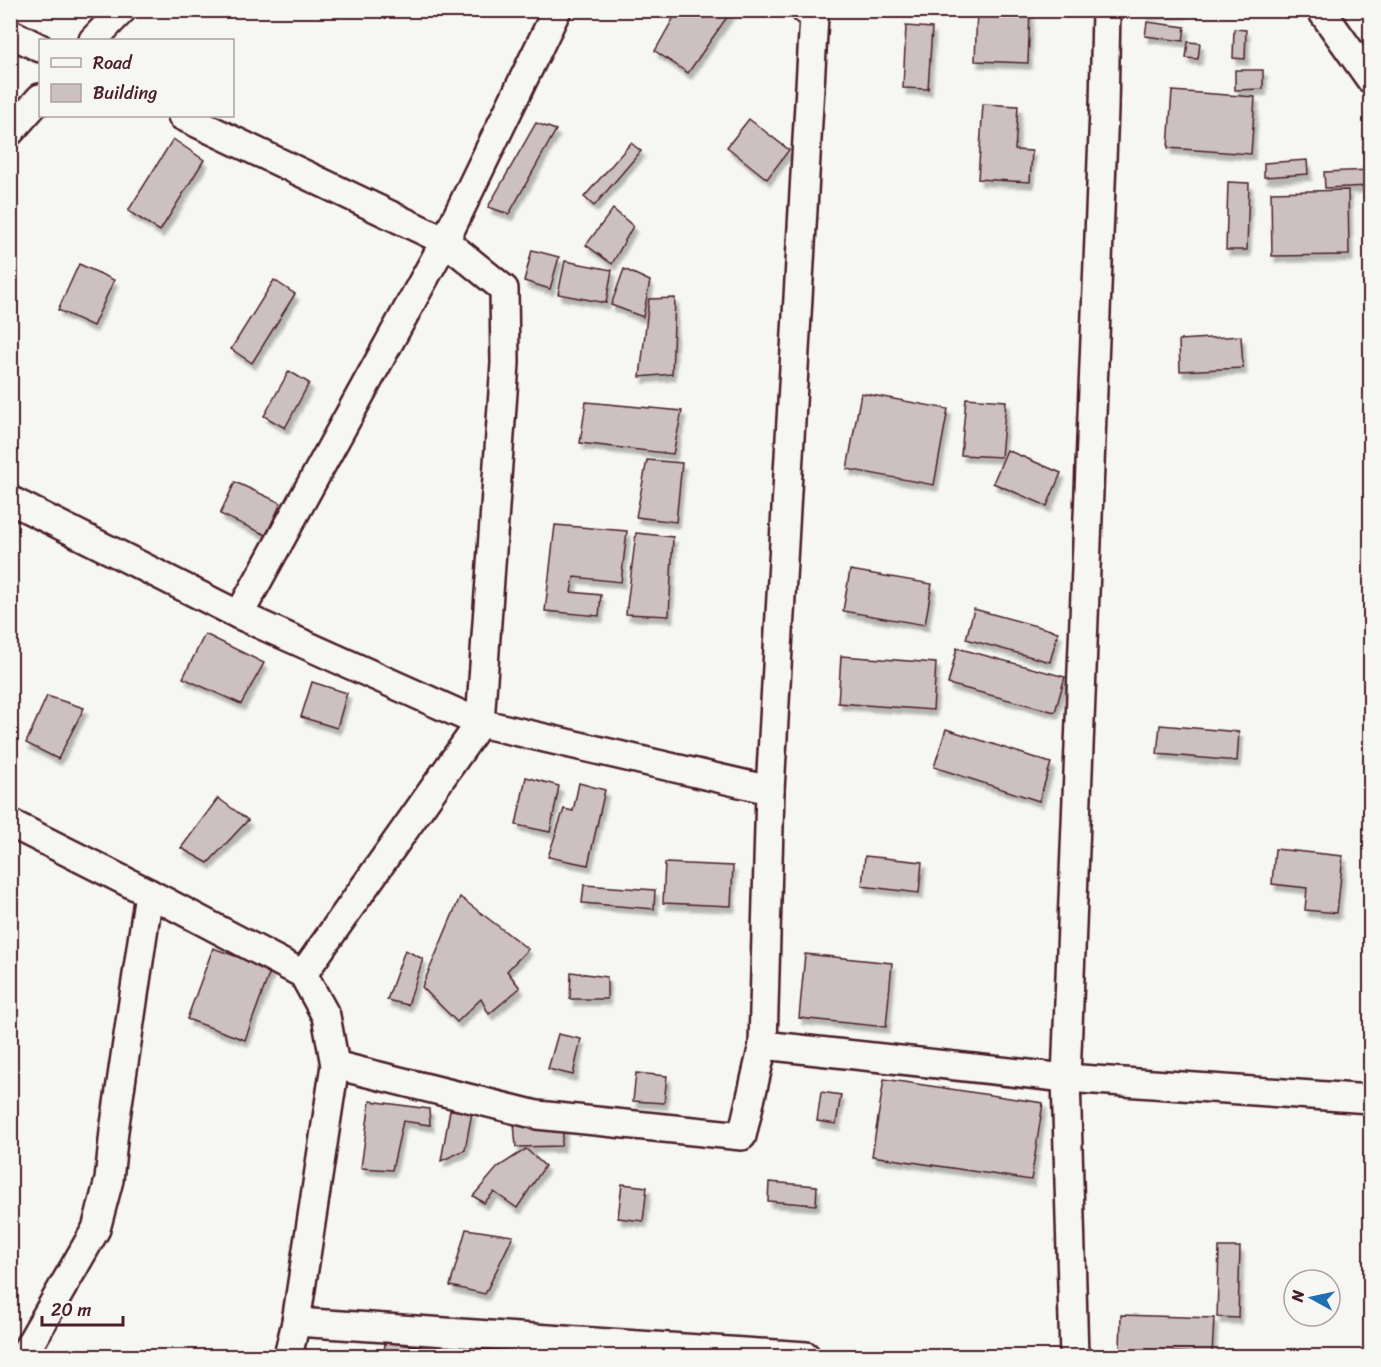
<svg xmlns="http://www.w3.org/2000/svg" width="1381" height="1367" font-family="Sriracha,sans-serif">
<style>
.building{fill:#ccc1c0;stroke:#4a1f2b;stroke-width:1.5;filter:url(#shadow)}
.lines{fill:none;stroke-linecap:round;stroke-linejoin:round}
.minor-casing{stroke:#4a1f2b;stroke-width:32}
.minor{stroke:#f6f6f2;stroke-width:27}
</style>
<defs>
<filter id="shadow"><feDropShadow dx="3.5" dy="6" stdDeviation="1.5" flood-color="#0004"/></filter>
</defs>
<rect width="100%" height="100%" fill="#f6f6f2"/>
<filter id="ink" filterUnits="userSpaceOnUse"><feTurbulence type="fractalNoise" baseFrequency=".0167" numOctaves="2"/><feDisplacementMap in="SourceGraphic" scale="12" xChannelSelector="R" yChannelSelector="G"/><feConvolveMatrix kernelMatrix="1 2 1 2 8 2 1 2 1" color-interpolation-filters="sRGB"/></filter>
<g filter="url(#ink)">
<g class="building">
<polygon points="678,10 732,10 688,73 655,51"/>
<polygon points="977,10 1030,10 1028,63 975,61"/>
<polygon points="1144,10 1183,10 1183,12 1145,14"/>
<polygon points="1147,22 1185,27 1183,41 1145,36"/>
<polygon points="906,26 932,28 928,89 903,88"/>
<polygon points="1234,29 1246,30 1245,59 1233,58"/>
<polygon points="1188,42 1200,43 1198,59 1186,58"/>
<polygon points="1235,70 1263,70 1263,89 1235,90"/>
<polygon points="1172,91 1255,97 1251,154 1168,148"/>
<polygon points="983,104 1018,106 1015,150 1032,151 1030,182 978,179"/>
<polygon points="749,119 789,150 767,179 727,147"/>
<polygon points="536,123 556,130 509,214 488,207"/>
<polygon points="173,139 204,160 160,231 128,211"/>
<polygon points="631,143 641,151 594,206 584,197"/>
<polygon points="1307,160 1308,174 1264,177 1264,163"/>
<polygon points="1370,170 1370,186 1325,188 1324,172"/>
<polygon points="1228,182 1249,183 1247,250 1226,250"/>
<polygon points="1348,190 1349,255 1272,256 1271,192"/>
<polygon points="613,209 633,226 612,264 586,245"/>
<polygon points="532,250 559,257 550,289 524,281"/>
<polygon points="565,261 612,270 606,303 558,294"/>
<polygon points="79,264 114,280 93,326 58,310"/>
<polygon points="624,269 650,281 643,317 611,305"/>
<polygon points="274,280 295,294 252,363 231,349"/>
<polygon points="675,298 672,374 640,377 649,299"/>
<polygon points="1241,336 1243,368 1180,371 1179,340"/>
<polygon points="289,371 309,383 285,428 264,416"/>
<polygon points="861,393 948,409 934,485 847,469"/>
<polygon points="966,398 1006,401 1001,457 961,455"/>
<polygon points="586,402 682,411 673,454 580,443"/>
<polygon points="1007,450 1061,473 1047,506 993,483"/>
<polygon points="647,460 682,463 676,522 636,517"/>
<polygon points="235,482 281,503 266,535 220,514"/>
<polygon points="555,525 627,531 621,582 574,577 571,592 601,595 599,616 545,611"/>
<polygon points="636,533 673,537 669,616 626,614"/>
<polygon points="850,570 932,584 925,625 843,611"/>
<polygon points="974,609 1058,632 1050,662 966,639"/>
<polygon points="205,634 264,663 241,704 183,678"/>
<polygon points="957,648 1065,677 1055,712 948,684"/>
<polygon points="841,656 936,663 933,710 838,703"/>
<polygon points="312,682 347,693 337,728 301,717"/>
<polygon points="47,696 84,708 58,759 26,743"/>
<polygon points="1160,725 1239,732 1237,761 1157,754"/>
<polygon points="946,729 1051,763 1039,801 934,767"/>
<polygon points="526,777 559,786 550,832 516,825"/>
<polygon points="579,783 605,790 588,865 548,857 564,809 573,811"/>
<polygon points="218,798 248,820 208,863 181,848"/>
<polygon points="1275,849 1343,856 1337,913 1305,910 1307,888 1272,884"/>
<polygon points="865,856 922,862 919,893 862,886"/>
<polygon points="665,863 733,866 731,906 663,903"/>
<polygon points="584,885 655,890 654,909 582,903"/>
<polygon points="460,897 528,949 507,971 520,988 489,1014 481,999 457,1022 422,987"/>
<polygon points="213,948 271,969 245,1040 187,1019"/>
<polygon points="405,950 423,959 408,1005 387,1000"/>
<polygon points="805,954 892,963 886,1027 799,1018"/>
<polygon points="571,972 607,977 607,999 570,999"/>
<polygon points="558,1034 581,1039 573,1075 548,1069"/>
<polygon points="636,1073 667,1076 664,1103 633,1101"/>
<polygon points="884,1079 1043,1103 1031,1180 872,1156"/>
<polygon points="821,1092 841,1095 836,1124 817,1121"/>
<polygon points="370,1101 429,1109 430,1125 403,1121 392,1170 361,1168"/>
<polygon points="450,1110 472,1112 465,1150 441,1161"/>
<polygon points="565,1122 561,1146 516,1147 514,1123"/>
<polygon points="526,1149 545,1166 517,1208 494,1192 484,1203 473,1196 498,1167"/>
<polygon points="769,1182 817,1186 816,1205 768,1201"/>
<polygon points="622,1184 647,1187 643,1221 618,1218"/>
<polygon points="466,1229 513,1236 485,1294 450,1286"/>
<polygon points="1219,1247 1240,1247 1238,1318 1217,1317"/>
<polygon points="1121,1315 1214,1318 1212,1354 1120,1350"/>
<polygon points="385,1342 434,1349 433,1356 384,1356"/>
</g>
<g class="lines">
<defs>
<g id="minor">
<polyline points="1321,10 1370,79"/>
<polyline points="10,33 40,48"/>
<polyline points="93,40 122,10"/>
<polyline points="182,116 445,241 504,289 505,363 480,723 303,974"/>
<polyline points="10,132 40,98"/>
<polyline points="10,500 239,615 480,723 770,790"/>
<polyline points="239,615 445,241 557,10"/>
<polyline points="10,823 149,893 303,974 326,1016 335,1065 296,1322 288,1356"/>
<polyline points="763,1045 1066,1078 1370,1099"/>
<polyline points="335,1065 537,1115 742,1136 763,1045 770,790 814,16 805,10"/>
<polyline points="296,1322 806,1356"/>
<polyline points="23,1356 96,1229 109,1180 114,1131 149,893"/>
<polyline points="1074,1356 1066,1078 1104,109 1106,10"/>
</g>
</defs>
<use href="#minor" class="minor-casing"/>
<use href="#minor" class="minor"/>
</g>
</g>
<rect width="1381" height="1367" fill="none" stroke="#f6f6f2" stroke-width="36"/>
<rect x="18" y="18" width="1345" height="1331" fill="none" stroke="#4a1f2b" stroke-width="2" filter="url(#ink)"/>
<rect x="39" y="39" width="195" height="78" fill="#f6f6f2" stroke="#b1a0a2" stroke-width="1.5"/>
<rect x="51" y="58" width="30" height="9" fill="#f6f6f2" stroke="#b1a0a2" stroke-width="1.5"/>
<text x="93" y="69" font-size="18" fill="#4a1f2b">Road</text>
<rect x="51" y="84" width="30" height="18" fill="#ccc1c0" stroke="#b1a0a2" stroke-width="1.5"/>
<text x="93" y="99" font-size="18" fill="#4a1f2b">Building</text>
<g transform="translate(1312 1298) rotate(278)"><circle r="28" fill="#f6f6f2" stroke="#b1a0a2" stroke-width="1.5"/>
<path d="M0-4.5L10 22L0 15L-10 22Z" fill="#1f6fb2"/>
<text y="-9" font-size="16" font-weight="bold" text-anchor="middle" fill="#4a1f2b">N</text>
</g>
<path d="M42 1316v9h81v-9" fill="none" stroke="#4a1f2b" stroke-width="3"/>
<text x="51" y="1316" font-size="18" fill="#4a1f2b" stroke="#f6f6f2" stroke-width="4.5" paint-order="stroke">20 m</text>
</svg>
